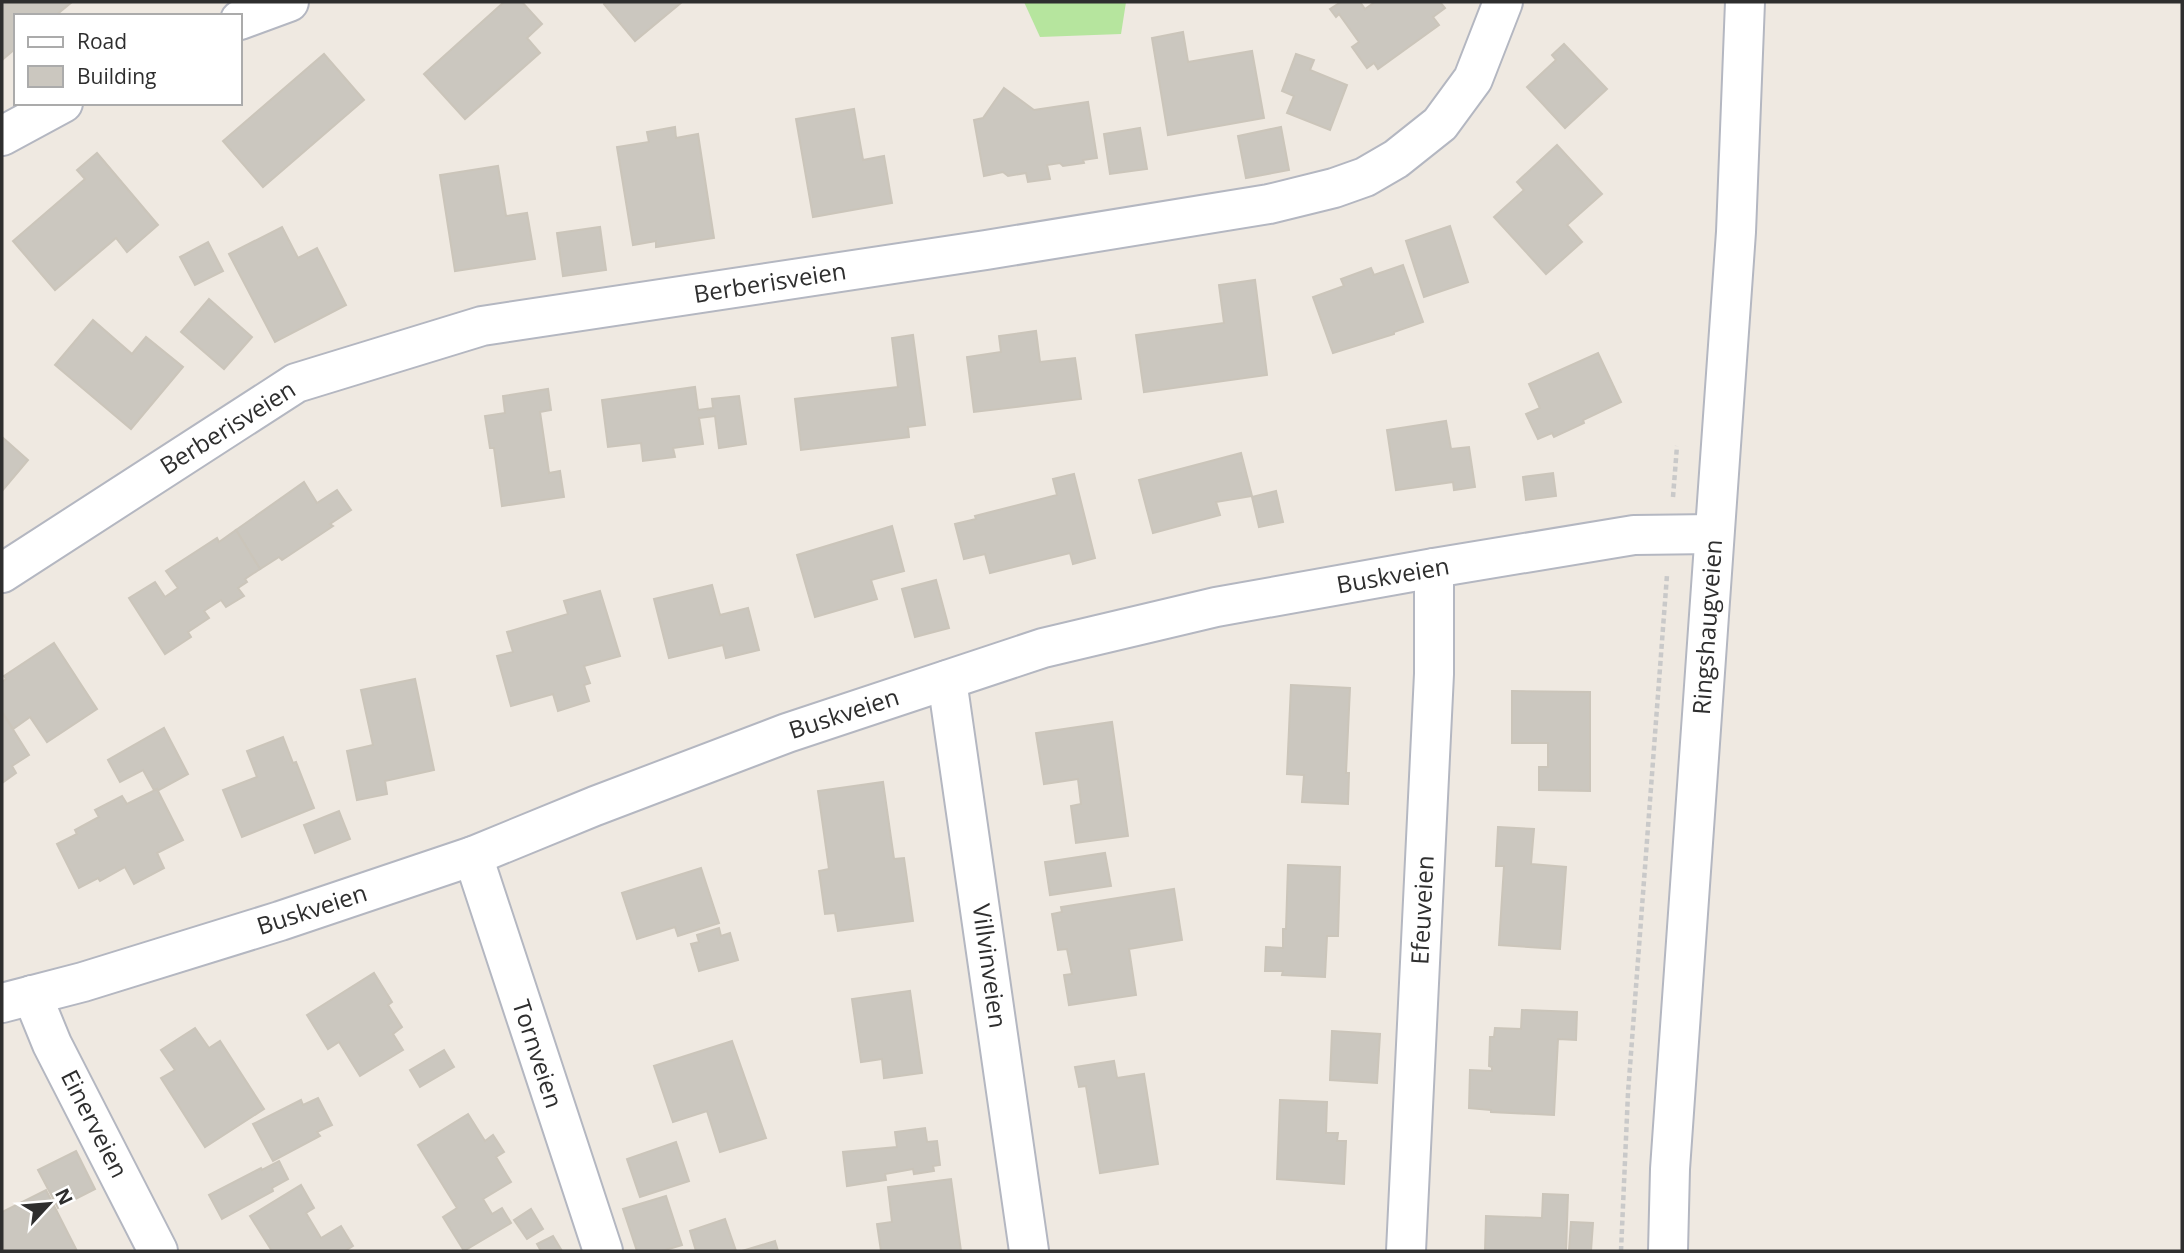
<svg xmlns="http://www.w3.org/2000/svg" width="2184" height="1253" font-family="'Open Sans',sans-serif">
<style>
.green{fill:#b6e59e}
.building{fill:#cbc7bf;stroke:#cbc5ba;stroke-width:2}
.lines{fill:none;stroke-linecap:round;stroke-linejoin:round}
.minor-casing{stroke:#b4b7c1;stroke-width:42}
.secondary-casing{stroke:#b4b7c1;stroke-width:42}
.path{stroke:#c9c9c9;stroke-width:4.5;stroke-dasharray:5 3.5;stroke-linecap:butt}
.minor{stroke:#fff;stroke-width:38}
.secondary{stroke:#fff;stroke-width:38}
.labels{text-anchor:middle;stroke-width:5;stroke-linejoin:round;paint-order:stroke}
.street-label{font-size:24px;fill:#2e2e2e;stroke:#fff}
</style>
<rect width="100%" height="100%" fill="#efe9e1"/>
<polygon class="green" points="1024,2 1126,2 1121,34 1040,37"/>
<g class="building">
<polygon points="2,2 72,2 55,16 16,16 16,48 2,60"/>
<polygon points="504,2 522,2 542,24 527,38 540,53 465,119 424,74"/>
<polygon points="606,2 682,2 635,41 604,4"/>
<polygon points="1341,2 1360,2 1365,9 1375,2 1440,2 1445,8 1433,17 1439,25 1378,69 1374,63 1367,68 1352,47 1359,42 1339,14 1336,17 1330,9"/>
<polygon points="1183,32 1188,62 1252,51 1264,118 1168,135 1152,38"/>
<polygon points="1564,44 1607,89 1565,128 1527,87 1556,60 1552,55"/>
<polygon points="324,54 364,100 263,187 223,141"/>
<polygon points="1296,54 1314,60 1310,70 1347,85 1330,130 1287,113 1294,96 1282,91"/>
<polygon points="1004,88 1034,110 1088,102 1097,158 1083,160 1084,163 1063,166 1060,163 1047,165 1050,179 1028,182 1026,173 1008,176 1003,172 984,176 974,120 983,118"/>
<polygon points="854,109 863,160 884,156 892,203 813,217 796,119"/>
<polygon points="675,127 676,138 698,134 714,238 656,247 656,241 633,245 617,147 649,142 647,132"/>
<polygon points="1281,127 1289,170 1246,178 1238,136"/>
<polygon points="1140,128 1147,169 1110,174 1104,134"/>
<polygon points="1557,145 1602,194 1567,225 1582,242 1546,274 1494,217 1524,190 1517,182"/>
<polygon points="97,153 158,225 127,252 116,238 55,290 13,241 85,179 77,170"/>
<polygon points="498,166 506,216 527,213 535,259 455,271 440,175"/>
<polygon points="1450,226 1468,282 1424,297 1406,241"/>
<polygon points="282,227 298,258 317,248 346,305 275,342 229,254"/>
<polygon points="600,227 606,270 563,276 557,233"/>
<polygon points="208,242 223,271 195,285 180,257"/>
<polygon points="1403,265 1423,322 1394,332 1394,334 1333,353 1313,297 1344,286 1341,279 1371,268 1374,275"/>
<polygon points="1255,280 1267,375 1144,392 1136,335 1224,323 1219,285"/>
<polygon points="209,299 252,337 224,369 181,332"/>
<polygon points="93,320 132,354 146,337 183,367 131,429 55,365"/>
<polygon points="1036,331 1040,362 1075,358 1081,399 974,412 967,357 1001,352 999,336"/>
<polygon points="913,335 925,425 908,427 909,437 801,450 795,399 898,387 892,338"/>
<polygon points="1598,353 1621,402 1583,420 1584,423 1554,437 1552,433 1538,439 1526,414 1540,408 1529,384"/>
<polygon points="695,387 698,410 713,408 712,399 739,396 746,444 719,448 715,416 699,418 703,444 673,448 675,457 643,461 641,443 608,447 602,400"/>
<polygon points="548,389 551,410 540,412 549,473 560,471 564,497 502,506 494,448 490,448 485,416 505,413 503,396"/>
<polygon points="1446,421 1451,449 1469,447 1475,487 1454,490 1453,482 1396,490 1387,430"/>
<polygon points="2,437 28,460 2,491"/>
<polygon points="1241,453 1252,496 1216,502 1220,515 1153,533 1139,480"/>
<polygon points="1553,473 1556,496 1526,500 1523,477"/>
<polygon points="1074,474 1095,558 1073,564 1070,553 990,573 985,554 964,559 955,524 976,519 975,516 1057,495 1053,479"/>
<polygon points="304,482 317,503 337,490 351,510 330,524 333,526 282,560 279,557 260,569 236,530"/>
<polygon points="1276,491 1283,522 1259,527 1252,497"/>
<polygon points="892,526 904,571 871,580 877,599 815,617 797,555"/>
<polygon points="236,530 260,569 245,579 247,582 238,588 244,596 226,607 221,600 204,611 209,618 188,632 191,637 165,654 129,598 155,582 165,597 178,588 166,571 217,538 219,542"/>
<polygon points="936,580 949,628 915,637 902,589"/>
<polygon points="712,585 720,615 748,608 759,650 726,658 723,645 669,658 654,599"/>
<polygon points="600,591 620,656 584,666 590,683 584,685 589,701 558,711 553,694 511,706 497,656 513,652 507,632 568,614 564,601"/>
<polygon points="54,643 97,709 47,742 30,717 13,729 2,712 2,682 6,679 4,676"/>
<polygon points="415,679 434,770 385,781 387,794 357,800 347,751 373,745 361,690"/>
<polygon points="1291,685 1350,688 1346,773 1349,773 1348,804 1302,802 1304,775 1287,774"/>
<polygon points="1512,691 1590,692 1590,791 1539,790 1539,767 1548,767 1548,743 1512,743"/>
<polygon points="2,712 29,755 12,766 16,773 2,783"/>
<polygon points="1112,722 1128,836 1076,843 1071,806 1081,804 1078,779 1044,784 1036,733"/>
<polygon points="164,728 188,774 157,791 157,789 154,790 143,770 120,782 108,760"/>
<polygon points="283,737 293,763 296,762 314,808 242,837 223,790 257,777 247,751"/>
<polygon points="883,782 894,859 904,858 913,921 838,931 835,913 825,914 819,871 829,869 818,791"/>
<polygon points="157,789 183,840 157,853 164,868 134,884 125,867 100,881 98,878 79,888 57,844 77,834 75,830 99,817 95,810 122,796 127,804"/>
<polygon points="339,811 350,839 315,853 304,825"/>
<polygon points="1498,827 1534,829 1531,864 1566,867 1560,949 1499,945 1504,866 1496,866"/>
<polygon points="1105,853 1111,886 1050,895 1045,862"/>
<polygon points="1288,865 1340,867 1338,936 1327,936 1325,977 1282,975 1283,971 1265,971 1266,947 1283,948 1283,929 1286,929"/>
<polygon points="701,868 719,923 678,936 675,927 637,939 622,893"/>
<polygon points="1174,889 1182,940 1129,949 1136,995 1069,1005 1064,975 1072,974 1067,949 1058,950 1052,914 1062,912 1061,907"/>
<polygon points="719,928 721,936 730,933 738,960 699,971 691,944 699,942 697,935"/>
<polygon points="374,973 392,1002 388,1005 402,1027 393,1034 403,1050 360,1076 339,1042 328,1049 307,1015"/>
<polygon points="910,991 922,1073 884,1078 882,1059 861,1062 852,999"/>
<polygon points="1522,1010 1577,1012 1576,1040 1558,1039 1554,1115 1491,1112 1491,1110 1469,1108 1470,1070 1492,1071 1492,1067 1489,1066 1490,1037 1494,1037 1495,1028 1521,1029"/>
<polygon points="195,1028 209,1048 220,1041 264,1109 205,1147 161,1078 175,1070 161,1050"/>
<polygon points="1332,1031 1380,1034 1377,1083 1330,1080"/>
<polygon points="732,1041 766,1138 720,1152 707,1111 673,1122 654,1066"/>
<polygon points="444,1050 454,1067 420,1087 410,1070"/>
<polygon points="1114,1061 1117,1078 1144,1074 1158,1164 1100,1173 1086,1086 1079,1087 1075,1067"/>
<polygon points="318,1098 332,1125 317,1132 320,1136 273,1161 253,1124 301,1100 303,1105"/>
<polygon points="1280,1100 1327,1102 1326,1133 1338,1133 1337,1141 1346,1141 1344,1184 1277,1179"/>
<polygon points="468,1114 485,1141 493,1135 504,1152 496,1157 511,1182 483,1199 492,1214 502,1208 511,1223 464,1251 443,1217 457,1208 418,1145"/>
<polygon points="925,1128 927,1142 937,1141 940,1165 933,1166 934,1171 914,1174 913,1169 885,1174 886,1180 847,1186 843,1152 897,1147 895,1132"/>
<polygon points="676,1142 689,1181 640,1197 627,1159"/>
<polygon points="76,1151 95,1189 58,1208 38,1170"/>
<polygon points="279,1161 288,1179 272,1188 273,1191 222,1219 209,1195 261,1168 262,1170"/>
<polygon points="951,1179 961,1251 881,1251 877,1224 892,1222 888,1187"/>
<polygon points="301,1185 314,1208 306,1213 321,1238 341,1226 353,1246 345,1251 272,1251 250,1216"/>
<polygon points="46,1190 77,1251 5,1251 2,1245 2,1212"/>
<polygon points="1543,1194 1568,1195 1566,1251 1485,1251 1486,1216 1542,1218"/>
<polygon points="666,1196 682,1245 662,1251 637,1251 623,1209"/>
<polygon points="531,1209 543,1229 527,1239 514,1220"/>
<polygon points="725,1219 736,1251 696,1251 690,1231"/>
<polygon points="1571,1222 1593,1223 1591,1251 1569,1250"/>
<polygon points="553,1236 562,1251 541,1251 537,1244"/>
<polygon points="775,1241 778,1251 742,1251"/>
</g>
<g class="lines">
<defs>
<g id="minor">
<polyline points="240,20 289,2"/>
<polyline points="2,136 63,103"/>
<polyline points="2,573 296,383 482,326 986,250 1269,204 1334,188 1365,177 1396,159 1440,124 1473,79 1503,2"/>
<polyline points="947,680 1029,1251"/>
<polyline points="473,856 603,1251"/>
<polyline points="32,995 52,1044 158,1251"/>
<polyline points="2,1003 83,982 280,921 473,856 595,806 787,733 1043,648 1216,607 1434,568 1634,535 1714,534"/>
<polyline points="1406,1251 1434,674 1434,568"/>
</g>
<polyline id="secondary" points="1668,1251 1670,1169 1736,232 1745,2"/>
</defs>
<use href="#minor" class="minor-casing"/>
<use href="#secondary" class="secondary-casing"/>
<g class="path">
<polyline points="1673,497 1677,446"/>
<polyline points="1621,1251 1628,1093 1667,575"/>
</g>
<use href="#minor" class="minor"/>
<use href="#secondary" class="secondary"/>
</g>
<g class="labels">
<g class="street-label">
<text transform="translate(770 283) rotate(-9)" y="8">Berberisveien</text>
<text transform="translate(228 428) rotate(-32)" y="8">Berberisveien</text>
<text transform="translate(1393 576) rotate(-10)" y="8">Buskveien</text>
<text transform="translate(1708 627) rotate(-86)" y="8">Ringshaugveien</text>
<text transform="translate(844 714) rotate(-18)" y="8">Buskveien</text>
<text transform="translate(312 910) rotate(-18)" y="8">Buskveien</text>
<text transform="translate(1423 910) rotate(-87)" y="8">Efeuveien</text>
<text transform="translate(989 966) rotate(82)" y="8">Villvinveien</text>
<text transform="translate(537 1054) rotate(72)" y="8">Tornveien</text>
<text transform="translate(94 1124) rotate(63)" y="8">Einerveien</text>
</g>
</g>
<rect width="2184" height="1253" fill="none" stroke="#2e2e2e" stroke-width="7"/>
<rect x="14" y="14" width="228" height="91" fill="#ffffff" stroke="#ababab" stroke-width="2"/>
<rect x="28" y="37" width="35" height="10" fill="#ffffff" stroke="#ababab" stroke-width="2"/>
<text x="77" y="49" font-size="21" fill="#2e2e2e">Road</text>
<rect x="28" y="66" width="35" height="21" fill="#cbc7bf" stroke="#ababab" stroke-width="2"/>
<text x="77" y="84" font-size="21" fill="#2e2e2e">Building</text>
<g transform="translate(49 1204) rotate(64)" stroke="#ffffff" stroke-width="5" paint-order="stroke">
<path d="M0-5L12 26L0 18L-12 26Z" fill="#2e2e2e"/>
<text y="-10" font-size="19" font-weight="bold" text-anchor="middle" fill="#2e2e2e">N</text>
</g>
</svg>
